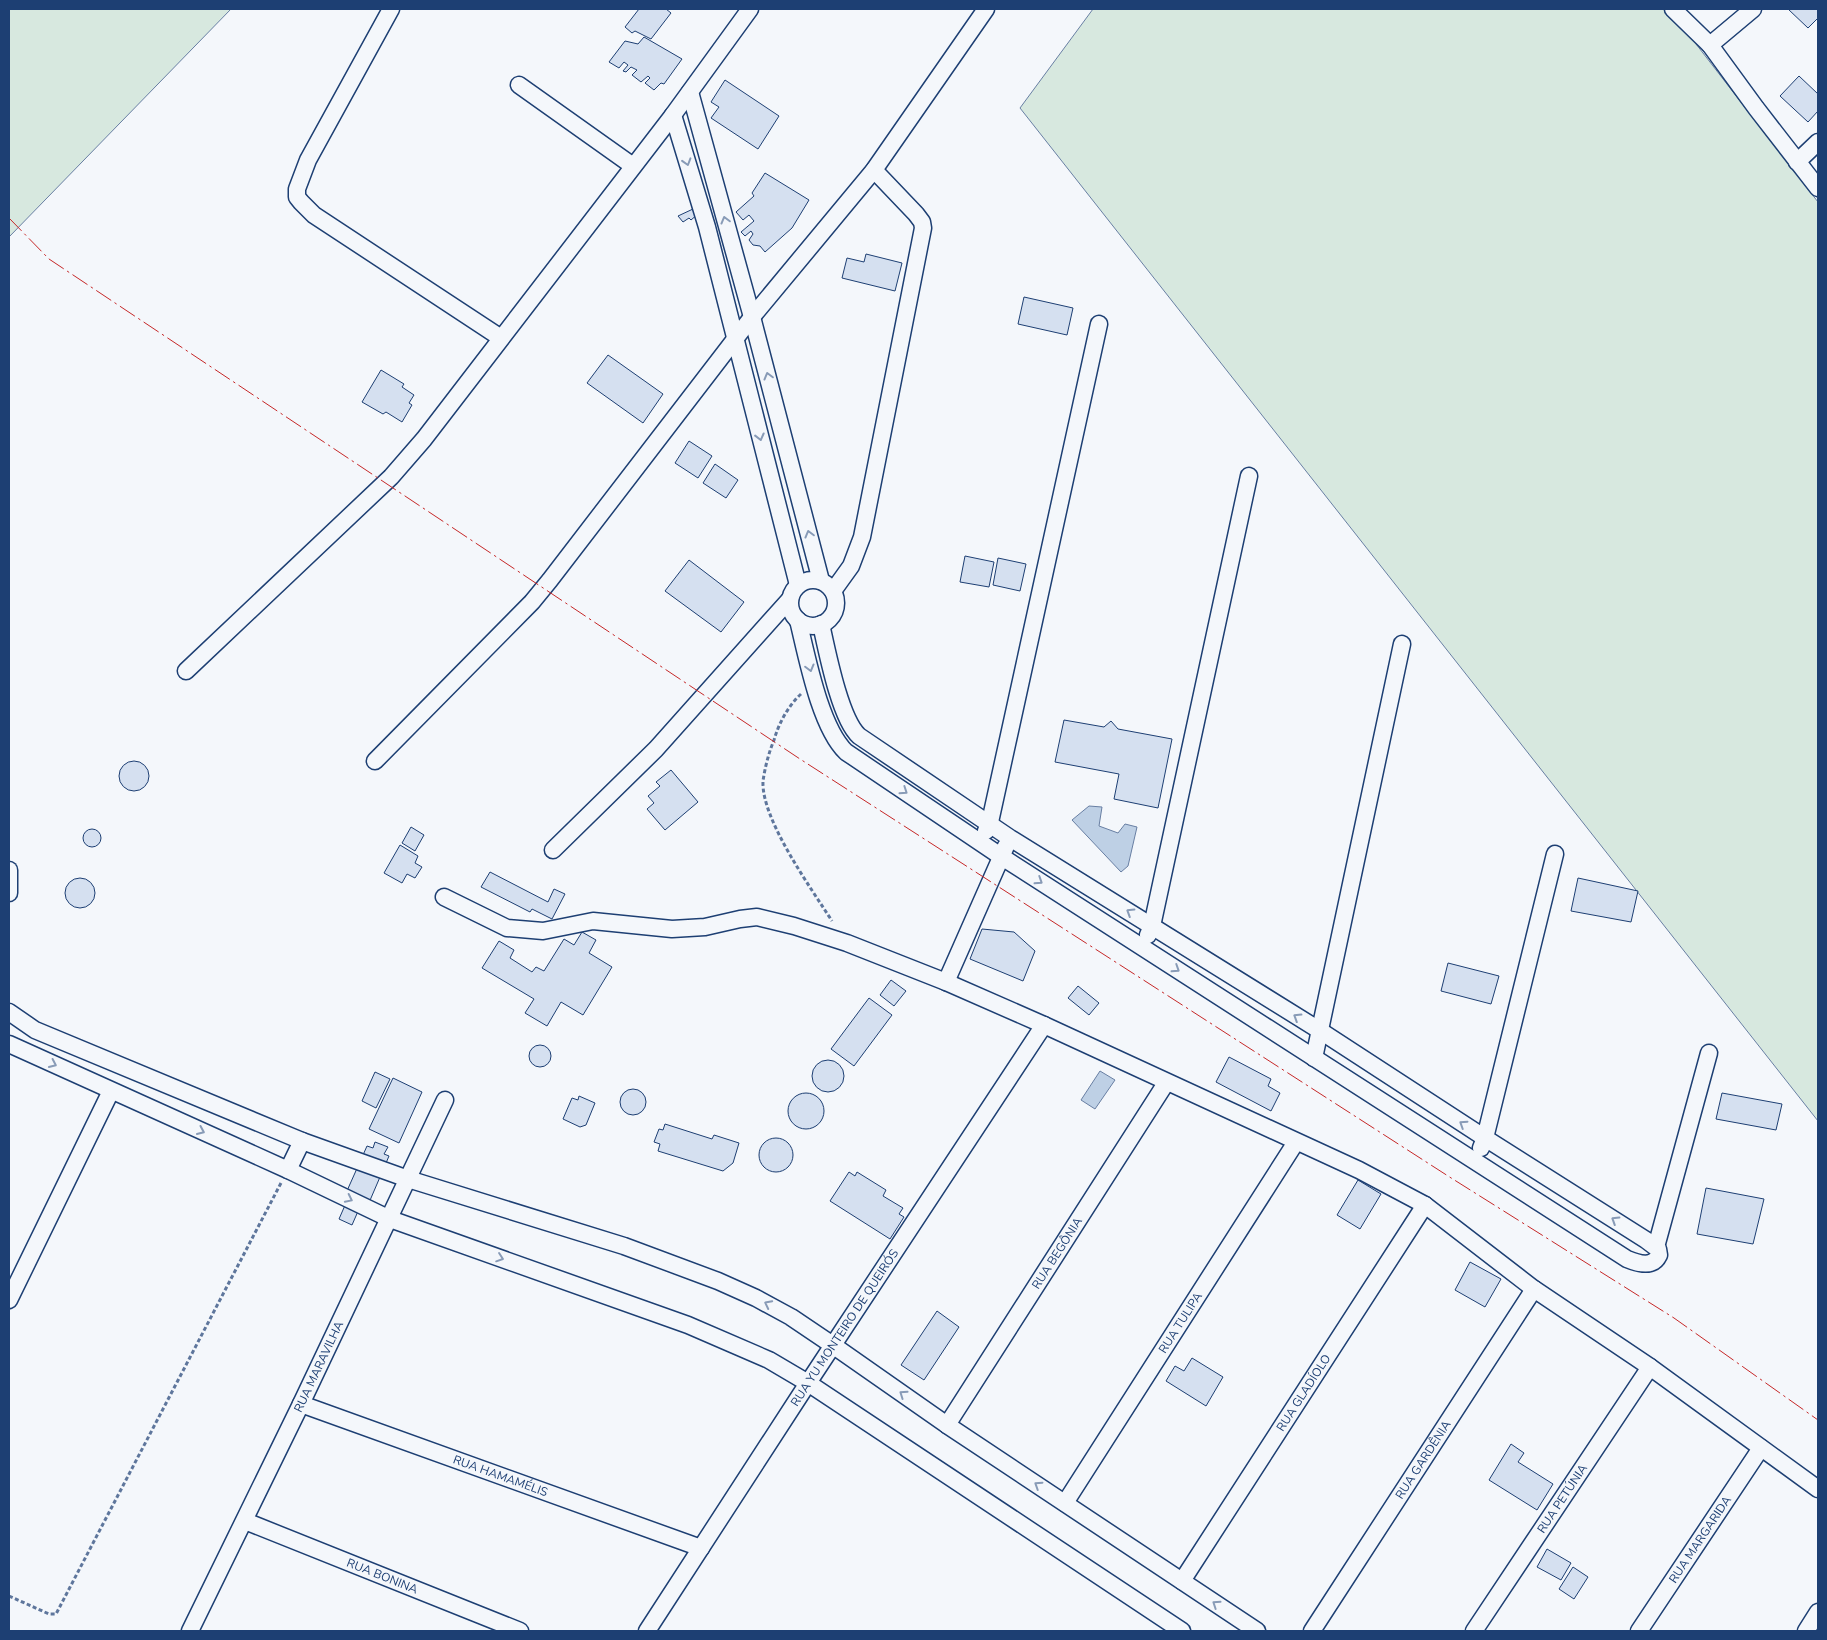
<svg xmlns="http://www.w3.org/2000/svg" width="1827" height="1640" font-family="'Nunito Sans',sans-serif">
<style>
.green{fill:#d7e8df;stroke:#687fa3}
.water{fill:#bed0e5;stroke:#687fa3}
.building{fill:#d5e0f0;stroke:#1d3f73}
.lines{fill:none;stroke-linecap:round;stroke-linejoin:round}
.minor-casing{stroke:#1d3f73;stroke-width:19}
.path{stroke:#5e769c;stroke-width:3;stroke-dasharray:4 2.5;stroke-linecap:butt}
.minor{stroke:#f4f7fb;stroke-width:16}
.power{stroke:#c62828;stroke-width:1;stroke-dasharray:18 4 2.5 4;stroke-linecap:butt}
.oneway{stroke:#889bb7}
.labels{text-anchor:middle;stroke-width:4;stroke-linejoin:round;paint-order:stroke}
.street-label{font-size:12px;fill:#1d3f73;stroke:#f4f7fb}
</style>
<rect width="100%" height="100%" fill="#f4f7fb"/>
<g class="green">
<polygon points="9,9 231,9 9,237"/>
<polygon points="1093,9 1669,9 1818,202 1818,1121 1020,108"/>
</g>
<g class="water">
<polygon points="1089,806 1102,807 1099,826 1118,833 1125,824 1137,827 1128,866 1121,872 1072,820"/>
<polygon points="1100,1071 1115,1080 1095,1109 1081,1100"/>
</g>
<g class="building">
<polygon points="639,9 666,9 671,13 651,39 635,31 632,33 625,27"/>
<polygon points="1788,9 1818,9 1818,18 1808,28"/>
<polygon points="644,37 682,59 664,84 661,83 654,90 645,83 650,78 648,76 641,82 632,75 637,70 631,67 626,72 623,71 628,65 624,62 619,68 609,62 625,41 638,44"/>
<polygon points="1799,76 1818,94 1818,111 1808,122 1780,96"/>
<polygon points="725,80 779,116 758,149 711,118 719,107 711,102"/>
<polygon points="765,173 809,200 792,228 765,252 760,246 753,245 749,240 753,234 751,231 745,236 741,232 754,221 749,215 743,220 736,212 754,196 752,193"/>
<polygon points="693,209 698,214 691,220 689,218 683,222 678,216"/>
<polygon points="866,254 902,263 895,291 842,278 847,258 864,262"/>
<polygon points="1024,297 1073,308 1067,335 1018,324"/>
<polygon points="608,355 663,394 643,423 587,383"/>
<polygon points="381,370 404,384 402,387 414,395 409,403 412,405 402,422 386,412 383,414 362,402"/>
<polygon points="689,441 712,456 698,478 675,463"/>
<polygon points="715,464 738,480 726,498 703,483"/>
<polygon points="965,556 994,562 989,587 960,582"/>
<polygon points="998,558 1026,564 1020,591 993,585"/>
<polygon points="689,560 744,602 721,632 665,591"/>
<polygon points="1064,720 1104,727 1111,721 1118,729 1172,739 1158,808 1114,799 1119,774 1055,762"/>
<circle cx="134" cy="776" r="15"/>
<polygon points="671,770 698,802 665,830 647,809 654,803 648,796 660,786 656,782"/>
<polygon points="411,827 424,835 415,851 402,843"/>
<circle cx="92" cy="838" r="9"/>
<polygon points="400,845 418,856 415,863 422,867 415,878 407,874 402,883 384,873"/>
<polygon points="490,872 548,902 554,889 565,894 552,919 532,909 530,912 481,887"/>
<circle cx="80" cy="893" r="15"/>
<polygon points="1578,878 1638,891 1631,922 1571,911"/>
<polygon points="982,929 1014,932 1035,951 1023,981 970,959"/>
<polygon points="582,932 596,940 589,953 612,967 583,1015 561,1002 547,1026 525,1013 534,999 482,968 499,941 514,950 510,958 532,972 536,967 544,971 564,939 574,945"/>
<polygon points="1448,963 1499,976 1491,1004 1441,991"/>
<polygon points="891,980 906,991 894,1006 880,995"/>
<polygon points="1078,986 1099,1003 1089,1015 1068,998"/>
<polygon points="869,998 892,1015 854,1066 831,1049"/>
<circle cx="540" cy="1056" r="11"/>
<polygon points="1229,1057 1271,1079 1268,1086 1280,1093 1271,1111 1216,1082"/>
<circle cx="828" cy="1076" r="16"/>
<polygon points="375,1072 390,1079 376,1108 362,1101"/>
<polygon points="393,1078 422,1092 399,1143 369,1129"/>
<circle cx="633" cy="1102" r="13"/>
<polygon points="1722,1093 1782,1104 1776,1130 1716,1119"/>
<circle cx="806" cy="1111" r="18"/>
<polygon points="579,1096 595,1103 586,1125 580,1127 563,1119 572,1098 578,1100"/>
<polygon points="665,1124 712,1139 714,1135 739,1143 733,1163 723,1171 658,1151 660,1144 654,1142 659,1129 663,1130"/>
<circle cx="776" cy="1155" r="17"/>
<polygon points="375,1142 388,1147 384,1154 389,1156 365,1212 359,1209 352,1225 339,1219 346,1203 342,1202 367,1146 373,1148"/>
<polygon points="849,1172 855,1176 857,1172 886,1190 883,1196 903,1208 899,1214 904,1217 890,1239 830,1201"/>
<polygon points="1358,1180 1381,1194 1360,1229 1337,1215"/>
<polygon points="1706,1188 1764,1199 1753,1244 1697,1234"/>
<polygon points="1470,1262 1501,1279 1485,1307 1455,1290"/>
<polygon points="937,1311 959,1327 924,1380 901,1365"/>
<polygon points="1192,1358 1223,1377 1206,1406 1166,1381 1175,1366 1184,1371"/>
<polygon points="1511,1444 1524,1453 1518,1462 1553,1484 1537,1510 1489,1480"/>
<polygon points="1547,1549 1571,1563 1561,1580 1537,1567"/>
<polygon points="1573,1567 1588,1577 1574,1599 1559,1589"/>
</g>
<g class="lines">
<defs>
<g id="minor">
<polyline points="391,9 308,160 297,189 297,197 301,202 314,215 501,338"/>
<polyline points="1673,9 1710,45 1756,108 1818,188"/>
<polyline points="1710,45 1753,9"/>
<polyline points="519,85 633,166"/>
<polyline points="690,92 752,317 821,581"/>
<polyline points="673,115 707,227 798,585"/>
<polyline points="1797,162 1818,142"/>
<circle cx="813" cy="603" r="23"/>
<polyline points="833,591 851,566 862,537 923,228 922,222 916,214 874,170"/>
<path d="M 798,620 C 807,657 820,727 846,752 L 1002,857 L 1627,1259 C 1639,1264 1653,1268 1659,1255 L 1658,1249 L 1646,1240 L 1485,1138 L 1319,1030 L 1010,838 L 859,736 C 840,719 827,651 821,624"/>
<polyline points="186,671 391,477 424,439 673,115 750,9"/>
<polyline points="375,761 532,602 550,580 752,317 874,170 986,9"/>
<polyline points="986,831 990,822 1099,324"/>
<polyline points="553,850 656,749 790,599"/>
<polyline points="9,870 9,893"/>
<polyline points="444,897 507,928 543,931 593,921 672,929 705,927 740,919 757,917 794,926 847,943 946,982 1044,1025 1359,1170 1425,1205 1534,1289 1650,1367 1818,1489"/>
<polyline points="1148,935 1152,926 1249,476"/>
<polyline points="946,982 1006,846"/>
<polyline points="9,1012 35,1030 302,1141 408,1179 624,1246 718,1281 756,1298 791,1317 834,1346 947,1425 1257,1631"/>
<polyline points="9,1044 288,1170 390,1219 688,1325 769,1360 808,1383 1182,1631"/>
<polyline points="1314,1058 1402,644"/>
<polyline points="1481,1148 1485,1138 1555,854"/>
<polyline points="288,1170 302,1141"/>
<polyline points="1656,1247 1709,1053"/>
<polyline points="9,1300 111,1091"/>
<path id="s1" d="M 301,1404 L 701,1548"/>
<path id="s2" d="M 947,1425 L 1166,1083"/>
<path id="s3" d="M 1065,1503 L 1296,1142"/>
<path id="s4" d="M 245,1521 L 520,1631"/>
<path id="s5" d="M 1182,1581 L 1425,1205"/>
<path id="s6" d="M 190,1631 L 301,1404 L 445,1100"/>
<path id="s7" d="M 647,1631 L 808,1383 L 1044,1025"/>
<path id="s8" d="M 1312,1631 L 1534,1289"/>
<path id="s9" d="M 1474,1631 L 1650,1367"/>
<path id="s10" d="M 1639,1631 L 1761,1448"/>
<polyline points="1806,1631 1818,1612"/>
</g>
</defs>
<use href="#minor" class="minor-casing"/>
<g class="path">
<path d="M 801,694 C 788,706 779,723 774,740 C 769,752 765,767 763,781 C 761,819 811,888 832,921"/>
<polyline points="9,1596 49,1614 56,1614 281,1183"/>
</g>
<use href="#minor" class="minor"/>
<polyline class="power" points="9,218 49,259 800,759 1448,1176 1674,1318 1818,1420"/>
</g>
<defs><path id="oneway-chevron" d="M-2-3.5L2.5 0L-2 3.5" fill="none" stroke-width="1.6" stroke-linecap="round" stroke-linejoin="round" transform="scale(1.25)"/></defs>
<g class="oneway">
<use href="#oneway-chevron" transform="translate(687 162) rotate(73)"/>
<use href="#oneway-chevron" transform="translate(725 220) rotate(-105)"/>
<use href="#oneway-chevron" transform="translate(768 376) rotate(-105)"/>
<use href="#oneway-chevron" transform="translate(760 437) rotate(76)"/>
<use href="#oneway-chevron" transform="translate(809 534) rotate(-105)"/>
<use href="#oneway-chevron" transform="translate(810 668) rotate(75)"/>
<use href="#oneway-chevron" transform="translate(904 791) rotate(34)"/>
<use href="#oneway-chevron" transform="translate(1039 881) rotate(33)"/>
<use href="#oneway-chevron" transform="translate(1130 912) rotate(-148)"/>
<use href="#oneway-chevron" transform="translate(1176 969) rotate(33)"/>
<use href="#oneway-chevron" transform="translate(1297 1017) rotate(-148)"/>
<use href="#oneway-chevron" transform="translate(53 1064) rotate(25)"/>
<use href="#oneway-chevron" transform="translate(1463 1124) rotate(-147)"/>
<use href="#oneway-chevron" transform="translate(201 1131) rotate(24)"/>
<use href="#oneway-chevron" transform="translate(349 1199) rotate(26)"/>
<use href="#oneway-chevron" transform="translate(1615 1220) rotate(-148)"/>
<use href="#oneway-chevron" transform="translate(500 1258) rotate(19)"/>
<use href="#oneway-chevron" transform="translate(768 1304) rotate(-153)"/>
<use href="#oneway-chevron" transform="translate(903 1394) rotate(-145)"/>
<use href="#oneway-chevron" transform="translate(1038 1485) rotate(-147)"/>
<use href="#oneway-chevron" transform="translate(1216 1604) rotate(-146)"/>
</g>
<g class="labels">
<g class="street-label">
<text dy="4" stroke="none"><textPath href="#s2" startOffset="204">RUA BEGÔNIA</textPath></text>
<text dy="4" stroke="none"><textPath href="#s3" startOffset="214">RUA TULIPA</textPath></text>
<text dy="4" stroke="none"><textPath href="#s7" startOffset="362">RUA YU MONTEIRO DE QUEIRÓS</textPath></text>
<text dy="4" stroke="none"><textPath href="#s6" startOffset="294">RUA MARAVILHA</textPath></text>
<text dy="4" stroke="none"><textPath href="#s5" startOffset="224">RUA GLADÍOLO</textPath></text>
<text dy="4" stroke="none"><textPath href="#s8" startOffset="204">RUA GARDÊNIA</textPath></text>
<text dy="4" stroke="none"><textPath href="#s1" startOffset="212">RUA HAMAMÉLIS</textPath></text>
<text dy="4" stroke="none"><textPath href="#s9" startOffset="159">RUA PETÚNIA</textPath></text>
<text dy="4" stroke="none"><textPath href="#s10" startOffset="110">RUA MARGARIDA</textPath></text>
<text dy="4" stroke="none"><textPath href="#s4" startOffset="148">RUA BONINA</textPath></text>
</g>
</g>
<rect width="1827" height="1640" fill="none" stroke="#1d3f73" stroke-width="20"/>
</svg>
